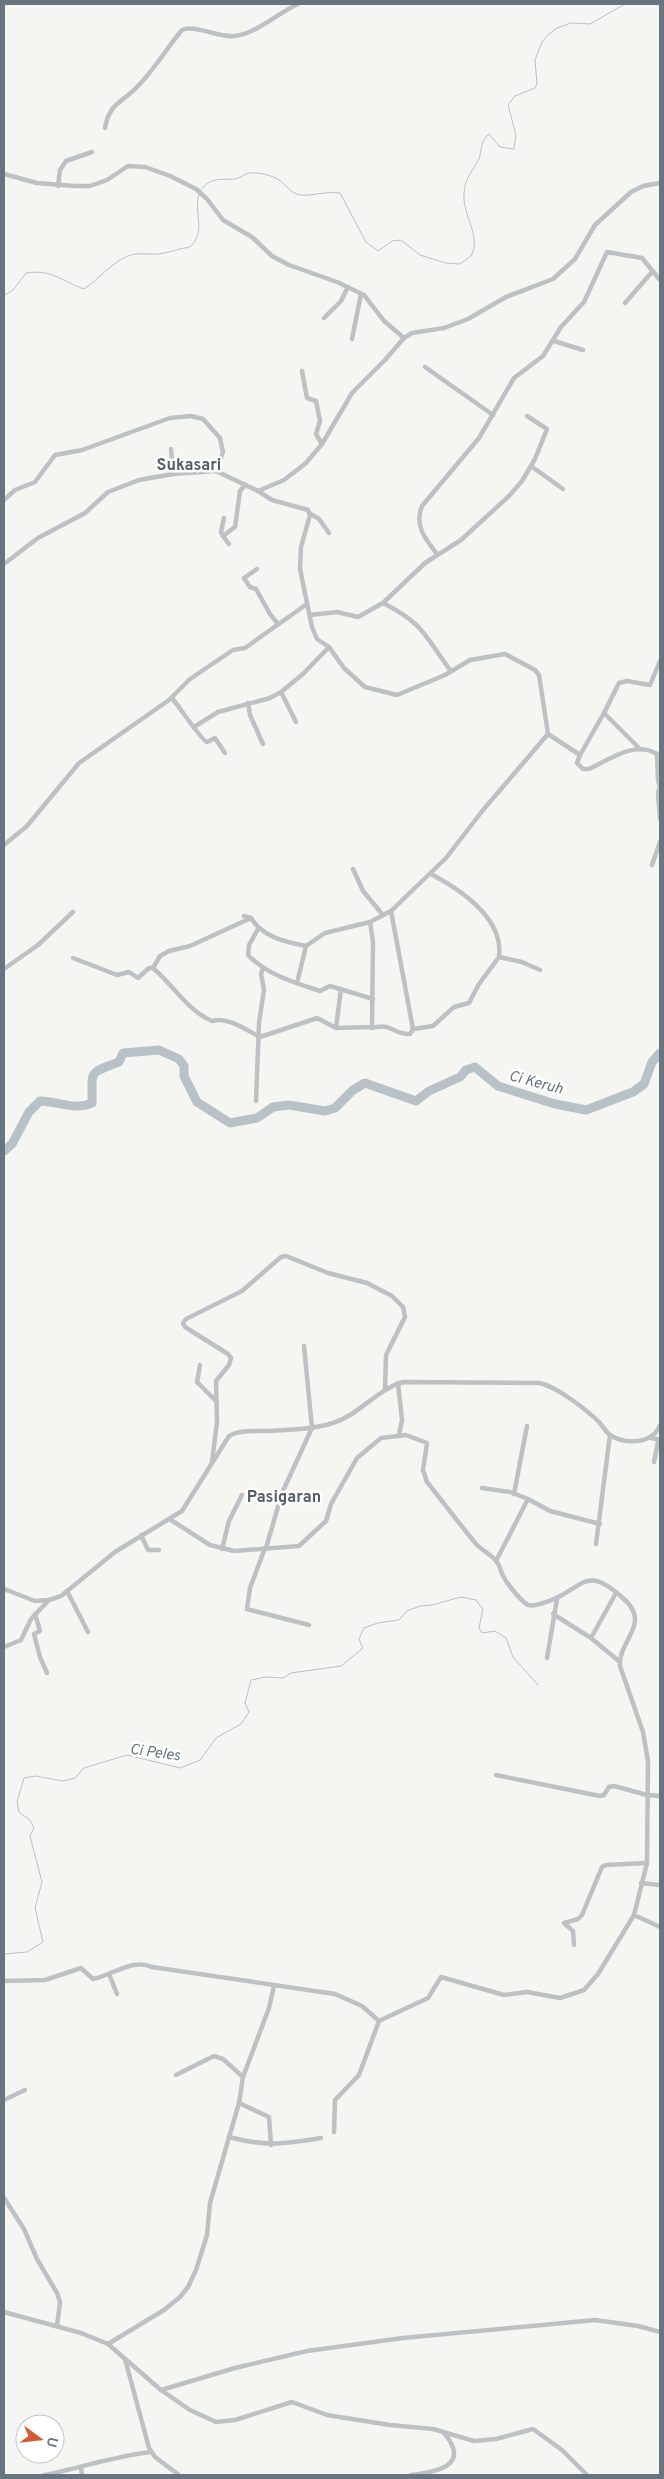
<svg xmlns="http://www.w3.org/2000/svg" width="664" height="2479" font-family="Overpass,sans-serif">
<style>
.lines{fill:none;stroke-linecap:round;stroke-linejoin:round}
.stream{stroke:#b8c1c6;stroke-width:1}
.river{stroke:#b8c1c6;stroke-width:9}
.minor{stroke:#bdc1c4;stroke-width:4.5}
.labels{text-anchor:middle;stroke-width:5;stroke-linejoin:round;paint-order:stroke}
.water-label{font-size:15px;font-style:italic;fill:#63767d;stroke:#fff}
.quarter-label{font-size:16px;font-weight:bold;fill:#545e66;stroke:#fff}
</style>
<rect width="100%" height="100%" fill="#f5f5f2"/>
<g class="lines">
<g class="stream">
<path d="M 201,190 C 210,177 221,180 235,179 C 241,178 244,174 249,173 C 258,172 272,175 279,180 C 288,186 289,193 301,195 C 314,196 326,191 340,193 L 366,242 L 378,251 L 392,241 L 401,240 L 420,255 L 446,263 L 460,264 L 471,256 C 482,236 462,215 464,193 C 465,177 473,171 479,159 C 482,150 480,141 489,134 L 500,147 L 514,149 L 516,135 L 508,105 L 515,96 L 535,88 L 537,84 L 535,60 L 542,42 L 549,34 L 557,28 L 571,23 L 590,24 L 625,4"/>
<path d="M 4,296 L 13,290 L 26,273 C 52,269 61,281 84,289 C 98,280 108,266 124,258 C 136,251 146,255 159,254 C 169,253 180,248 190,247 C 207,231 193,212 199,194"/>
<polyline points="4,1954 27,1952 43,1942 35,1908 42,1882 30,1836 34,1828 30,1820 19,1812 17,1802 24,1778 35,1776 63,1781 75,1778 84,1768 127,1755 180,1768 200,1760 216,1738 241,1724 249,1712 245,1703 251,1680 266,1677 283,1678 291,1673 341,1666 363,1648 359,1639 364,1628 378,1623 399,1620 407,1611 420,1606 432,1605 461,1597 476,1600 483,1609 479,1628 482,1633 495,1631 506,1638 513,1657 538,1685"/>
</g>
<path class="river" d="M 4,1151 L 12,1144 L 29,1112 L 40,1101 C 58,1101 75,1111 92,1103 C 93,1071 86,1074 119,1062 L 123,1053 L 159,1050 L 179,1059 L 184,1066 L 184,1076 L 197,1102 L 230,1123 L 257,1118 L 273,1107 L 289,1105 L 325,1111 L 335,1108 L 353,1090 L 365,1083 L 416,1101 L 429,1091 L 460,1077 L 466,1070 L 475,1067 L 498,1086 L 555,1104 L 586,1110 L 633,1092 L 644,1084 L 652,1062 L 660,1053"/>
<g class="minor">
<path d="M 105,128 C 109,104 121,103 135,89 C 153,72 166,49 182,30 C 194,24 219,38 235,36 C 257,33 278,13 298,4"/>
<polyline points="4,174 37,183 75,186 90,186 107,180 128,166 145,167 170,176 196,189 207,199 223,220 252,237 272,256 289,265 337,282 364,295 384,321 404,338"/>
<polyline points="58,186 60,170 66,161 92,152"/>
<polyline points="625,303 652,272"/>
<polyline points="324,318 341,301 348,287"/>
<polyline points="352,339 361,294"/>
<polyline points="554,341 583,350"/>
<polyline points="425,367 493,415"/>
<polyline points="302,371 307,398 316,401 320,421 316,434 322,444"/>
<polyline points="171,449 173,474"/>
<polyline points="531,466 563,489"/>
<polyline points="258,491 272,500 308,510 310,515 301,547 300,569 312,627 317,639 329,647 344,668 365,687 397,695 445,675 470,660 505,654 535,670 539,675 548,734"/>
<polyline points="4,500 15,490 35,482 55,455 82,450 170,418 191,416 203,419 220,438 223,452 216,471"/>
<polyline points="309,513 319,519 329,533"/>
<polyline points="224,518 221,532 223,536 235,527 240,491 245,485"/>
<polyline points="223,536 229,544"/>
<path d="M 437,554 C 425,539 414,525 422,506 L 479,438 L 514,378 L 543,356 L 561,327 L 584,302 L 607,252 L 642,258 L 660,280"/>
<polyline points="4,564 38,538 85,513 108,492 139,480 173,474 216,471 258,491 284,480 306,463 322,444 352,393 385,360 404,338 412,333 444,328 468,319 506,297 553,279 575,259 595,225 631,192 643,186 660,183"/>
<polyline points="257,569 244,578 250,587 256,589 270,614 278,624"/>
<path d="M 383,603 C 423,623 425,636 450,670"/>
<polyline points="310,615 337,612 358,617 383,603 425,563 461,540 509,496 522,481 535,459 547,429 527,416"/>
<polyline points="281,692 296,722"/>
<path d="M 172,698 C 178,705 202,741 207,742 L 215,738 L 225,753"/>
<polyline points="248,703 250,715 263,744"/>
<polyline points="604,713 619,683 627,681 650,685 660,661"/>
<polyline points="194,727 218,712 270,698 281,692 303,674 329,647"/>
<path d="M 580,755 L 577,763 L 583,769 L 589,769 C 609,760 635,740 657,754 L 658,781 L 660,786"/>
<polyline points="660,786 658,793 660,819"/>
<polyline points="4,845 27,826 79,763 169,700 190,679 233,650 245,648 307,604"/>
<polyline points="652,865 660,842"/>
<polyline points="353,869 363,891 382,914"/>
<path d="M 431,874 C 461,890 504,918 499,957 L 522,962 L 540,970"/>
<polyline points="391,911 413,1029 433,1026 454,1007 469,1003 479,984 499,957"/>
<path d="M 244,916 L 251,918 C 263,937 285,942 306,946 L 325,933 L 370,922 L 391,911 L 446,858 L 483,810 L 548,734 L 580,755 L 604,713 L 640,749"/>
<path d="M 251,918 L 190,946 L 169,951 L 160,956 L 153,968 C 172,984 189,1012 212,1021 C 227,1016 246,1030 260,1037 L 317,1018 L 336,1028 L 372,1027 L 373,942 L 370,922"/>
<path d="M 258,929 L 249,945 L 248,955 C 266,974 295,983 320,991 L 330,986 L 373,999"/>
<polyline points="73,958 117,975 129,972 138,978 149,968 153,968"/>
<polyline points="4,969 38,945 73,912"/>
<polyline points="297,983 306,946"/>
<polyline points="336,1028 341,989"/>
<path d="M 372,1028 C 392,1022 393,1035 410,1034 L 413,1029"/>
<polyline points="256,1101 259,1023 264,990 261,974 263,968"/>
<polyline points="200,1365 197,1382 216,1401"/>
<polyline points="398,1383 402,1420 399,1435"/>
<polyline points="651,1438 657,1439 658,1442 654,1462"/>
<polyline points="212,1462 217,1422 216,1381 229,1365 231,1358 228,1354 185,1327 183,1323 186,1319 242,1291 281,1257 286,1256 328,1273 367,1283 392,1296 403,1307 405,1317 386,1355 385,1389"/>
<polyline points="482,1488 510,1492 528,1499 550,1511 600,1524"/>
<polyline points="514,1494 527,1426"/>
<polyline points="257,1497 280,1500"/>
<path d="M 171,1520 L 210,1545 L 234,1551 L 299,1546 L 326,1521 L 331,1504 L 357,1458 L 381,1438 L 406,1435 L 427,1443 L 423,1470 L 427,1482 C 444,1503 460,1525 477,1545 C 483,1551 492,1555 497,1562 C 500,1566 501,1572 503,1576 C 508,1585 520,1600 528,1605 C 533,1607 539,1604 543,1603 C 584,1592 582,1560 625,1600 C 651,1624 618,1641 620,1666 L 643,1732 L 648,1761 L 647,1863 L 634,1915 L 660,1927"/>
<polyline points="141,1535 148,1550 159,1550"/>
<polyline points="596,1544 610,1435"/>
<polyline points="265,1548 250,1588 247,1609 309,1625"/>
<polyline points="266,1548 282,1493 312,1428 304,1346"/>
<polyline points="222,1549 229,1521 242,1495"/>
<polyline points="496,1561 528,1499"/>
<path d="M 4,1589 L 35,1601 L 49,1600 L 61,1596 L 115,1552 L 182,1511 L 229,1436 C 239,1430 252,1431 263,1431 C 287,1430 310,1430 333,1423 C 359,1415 376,1390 403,1382 L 539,1383 C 556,1386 587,1410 600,1423 C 603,1427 606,1432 610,1435 C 626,1445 653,1444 660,1425"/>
<polyline points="67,1591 88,1632"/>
<polyline points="35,1614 40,1631 34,1634 40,1657 47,1673"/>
<polyline points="553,1614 591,1638 620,1662"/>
<polyline points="591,1638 616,1593"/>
<polyline points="4,1647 21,1640 31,1619 49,1600"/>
<polyline points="547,1658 557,1599"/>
<polyline points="496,1775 600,1796 604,1795 609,1787 614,1786 647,1795 660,1796"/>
<polyline points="641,1883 660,1885"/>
<polyline points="574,1945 573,1931 564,1923 578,1919 582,1915 602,1867 606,1865 647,1863"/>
<polyline points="109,1974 117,1994"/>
<path d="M 4,1981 L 45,1980 L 81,1968 L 93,1979 C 113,1975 132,1958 152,1967 L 335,1994 L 362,2006 L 379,2021 L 428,1998 L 441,1977 L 504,1995 L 527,1992 L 560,1998 L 584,1990 L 598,1974 L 634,1915"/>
<polyline points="176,2075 214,2056 223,2059 243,2077"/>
<polyline points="4,2100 25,2090"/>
<polyline points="239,2103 269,2117 271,2145"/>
<polyline points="334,2132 335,2100 359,2075 379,2021"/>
<path d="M 229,2137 C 267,2147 283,2144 321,2138"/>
<polyline points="4,2198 24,2229 37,2259 57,2293 60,2302 57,2326"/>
<polyline points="4,2312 81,2333 108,2344 161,2390 190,2410 216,2422 235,2420 292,2402 327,2415 390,2425 433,2429 474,2441 496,2439 533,2429 562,2450 587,2475"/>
<polyline points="108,2344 164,2310 180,2297 188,2287 196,2270 207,2235 210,2203 239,2103 243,2077 269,2008 274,1986"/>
<polyline points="125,2359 149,2448 155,2457 179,2475"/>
<polyline points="161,2390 235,2368 307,2351 403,2338 595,2320 638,2326 660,2332"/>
<polyline points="81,2468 82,2475"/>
<path d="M 44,2475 C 80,2468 115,2456 151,2452"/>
<path d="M 411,2475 C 438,2472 471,2465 444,2433"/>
</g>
</g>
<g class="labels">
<g class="water-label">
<text transform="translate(536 1082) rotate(15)" y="5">Ci Keruh</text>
<text transform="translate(155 1752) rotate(8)" y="5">Ci Peles</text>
</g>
<g class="quarter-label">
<text x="189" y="470">Sukasari</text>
<text x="284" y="1502">Pasigaran</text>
</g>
</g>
<rect width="664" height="2479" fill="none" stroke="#677580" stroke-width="10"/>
<g transform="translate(40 2439) rotate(105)"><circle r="24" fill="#ffffff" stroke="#c2c8cc"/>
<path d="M0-4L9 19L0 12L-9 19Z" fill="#d15d37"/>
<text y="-8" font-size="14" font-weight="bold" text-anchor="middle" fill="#677580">U</text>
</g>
</svg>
